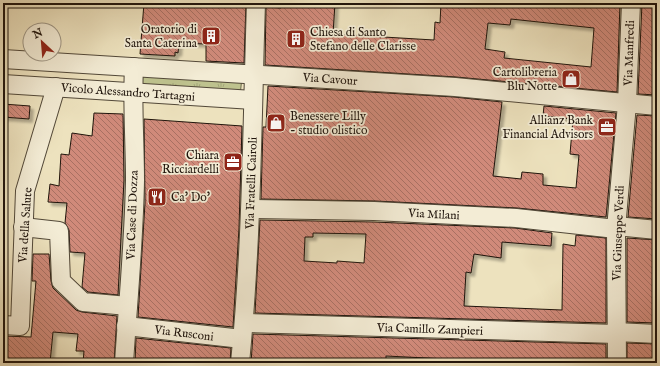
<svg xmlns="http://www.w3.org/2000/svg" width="660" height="366" font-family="'IM FELL English',serif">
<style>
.park{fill:url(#park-tufts);stroke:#6e6b4d}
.building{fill:url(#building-back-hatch);stroke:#1f140c;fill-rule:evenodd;filter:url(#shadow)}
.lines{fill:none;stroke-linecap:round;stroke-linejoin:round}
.street-casing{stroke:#524838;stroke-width:20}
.street{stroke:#f3ecd5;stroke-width:18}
.labels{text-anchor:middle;stroke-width:3.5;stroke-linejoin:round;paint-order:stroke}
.poi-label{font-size:12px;fill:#1f140c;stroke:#f3ecd5;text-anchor:end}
.street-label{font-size:12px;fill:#1f140c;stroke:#f3ecd5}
</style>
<defs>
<pattern id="park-tufts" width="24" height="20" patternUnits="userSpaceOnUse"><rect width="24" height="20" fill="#bec28e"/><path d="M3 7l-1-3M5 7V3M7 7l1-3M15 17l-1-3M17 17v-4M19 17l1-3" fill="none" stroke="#a3a679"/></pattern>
<pattern id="building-back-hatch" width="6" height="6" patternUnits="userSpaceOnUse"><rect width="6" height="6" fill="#d08a7a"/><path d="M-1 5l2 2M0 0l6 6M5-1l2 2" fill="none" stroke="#a87062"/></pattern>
<filter id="shadow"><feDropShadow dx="3.5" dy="3.5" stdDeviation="1" flood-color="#0004"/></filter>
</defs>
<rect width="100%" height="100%" fill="#ede2be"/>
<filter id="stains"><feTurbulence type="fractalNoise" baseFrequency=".005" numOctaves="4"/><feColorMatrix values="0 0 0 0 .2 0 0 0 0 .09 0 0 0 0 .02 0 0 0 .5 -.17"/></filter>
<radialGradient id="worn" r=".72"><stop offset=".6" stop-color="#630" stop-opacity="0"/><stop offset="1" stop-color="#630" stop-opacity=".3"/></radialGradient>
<polygon class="park" points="140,70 242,77 240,96 139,90"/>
<g class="building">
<polygon points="144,3 246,3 244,63 206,61 206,44 179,43 178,53 175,52 175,56 140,54"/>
<path d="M 281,3 L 335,3 L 333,34 L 434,40 L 435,22 L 440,23 L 441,3 L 600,3 L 612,4 L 612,3 L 620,3 L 617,92 L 456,77 L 265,65 L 266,7 L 281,8 ZM 511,19 L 594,28 L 591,67 L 504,58 L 505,52 L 485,49 L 488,23 L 510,25 Z"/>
<polygon points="642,3 657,3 657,95 638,94"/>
<polygon points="268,86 454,97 502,102 493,176 521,179 522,172 543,174 543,185 576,188 579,155 570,154 573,119 543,116 544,106 616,113 606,217 517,208 375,201 261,199 263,127 266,127"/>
<polygon points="3,104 30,106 29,119 3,117"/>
<polygon points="94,113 123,114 124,180 118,295 88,292 82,287 85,253 70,252 69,230 65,223 67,203 48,202 50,184 59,186 61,154 69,155 72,133 92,136"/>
<polygon points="637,115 657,116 657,219 628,217"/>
<polygon points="144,119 242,126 239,228 233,327 138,317 145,203"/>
<path d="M 260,220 L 374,222 L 515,228 L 552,233 L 551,246 L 502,242 L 501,258 L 474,254 L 471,273 L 466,272 L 464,306 L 562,310 L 563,244 L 575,246 L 576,235 L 606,238 L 606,323 L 255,313 ZM 313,233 L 366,234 L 364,263 L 337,261 L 337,263 L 304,261 L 305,237 L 313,237 Z"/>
<polygon points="627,238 657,240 657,323 627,322"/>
<polygon points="33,254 49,254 51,281 53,288 76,310 82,312 117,316 114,363 83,363 84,351 76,351 78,334 53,332 50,363 3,363 3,336 31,337 36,281 32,281"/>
<polygon points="253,334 606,344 606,363 491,363 491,361 459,361 459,363 447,363 447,359 386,356 386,363 330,363 296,359 297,363 251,363"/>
<polygon points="136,338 231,348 230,363 135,363"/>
<polygon points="627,343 657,344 657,363 627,363"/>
</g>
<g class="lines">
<defs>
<g id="street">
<polyline points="3,59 455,87 657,106"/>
<polyline points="3,84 253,100"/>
<polyline points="251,209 374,211 516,218 616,229"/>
<polyline points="616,226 657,230"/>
<polyline points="23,227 59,231 61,281 83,302 128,306"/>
<polyline points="244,323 616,334"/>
<polyline points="3,325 20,326 25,191 56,87"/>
<polyline points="126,326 242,339"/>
<polyline points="616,332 657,334"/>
<path d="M 124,363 C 128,302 134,241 135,180 C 135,142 132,105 134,67"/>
<path d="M 240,363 C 252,243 252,123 256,3"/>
<polyline points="617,363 616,229 627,104 631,3"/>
</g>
</defs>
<use href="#street" class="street-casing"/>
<use href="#street" class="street"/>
</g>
<defs>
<symbol id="building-square" viewBox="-11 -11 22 22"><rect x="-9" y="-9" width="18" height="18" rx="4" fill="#8f2418" stroke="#f3ecd5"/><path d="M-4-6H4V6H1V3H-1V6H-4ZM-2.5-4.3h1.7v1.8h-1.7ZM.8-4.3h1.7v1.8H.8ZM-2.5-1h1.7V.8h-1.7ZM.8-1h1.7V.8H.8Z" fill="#fff"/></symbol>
<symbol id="shop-square" viewBox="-11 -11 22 22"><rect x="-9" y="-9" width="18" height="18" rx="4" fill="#8f2418" stroke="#f3ecd5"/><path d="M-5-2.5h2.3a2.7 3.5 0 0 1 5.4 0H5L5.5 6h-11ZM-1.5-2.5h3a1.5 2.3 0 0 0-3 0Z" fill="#fff"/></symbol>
<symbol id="office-square" viewBox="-11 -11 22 22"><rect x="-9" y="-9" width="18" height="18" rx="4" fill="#8f2418" stroke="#f3ecd5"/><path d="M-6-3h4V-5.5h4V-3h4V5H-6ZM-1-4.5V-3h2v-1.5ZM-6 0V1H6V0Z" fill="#fff"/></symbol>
<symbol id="restaurant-square" viewBox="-11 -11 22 22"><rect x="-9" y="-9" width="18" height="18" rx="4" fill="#8f2418" stroke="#f3ecd5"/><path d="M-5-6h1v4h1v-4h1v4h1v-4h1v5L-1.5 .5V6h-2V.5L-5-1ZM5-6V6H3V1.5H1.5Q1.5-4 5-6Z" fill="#fff"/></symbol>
</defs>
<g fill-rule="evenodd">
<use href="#building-square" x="200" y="25" width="22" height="22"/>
<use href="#building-square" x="285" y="28" width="22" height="22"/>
<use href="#shop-square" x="560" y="68" width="22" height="22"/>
<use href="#shop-square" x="265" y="112" width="22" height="22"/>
<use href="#office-square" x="596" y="116" width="22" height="22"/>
<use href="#office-square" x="222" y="151" width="22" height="22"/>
<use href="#restaurant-square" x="146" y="186" width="22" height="22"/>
</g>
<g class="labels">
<g class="poi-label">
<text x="197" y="33">Oratorio di<tspan x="197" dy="14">Santa Caterina</tspan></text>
<text x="310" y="36" text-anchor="start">Chiesa di Santo<tspan x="310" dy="14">Stefano delle Clarisse</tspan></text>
<text x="557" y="76">Cartolibreria<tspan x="557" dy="14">Blu Notte</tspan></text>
<text x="290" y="120" text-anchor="start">Benessere Lilly<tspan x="290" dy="14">- studio olistico</tspan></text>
<text x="593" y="124">Allianz Bank<tspan x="593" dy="14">Financial Advisors</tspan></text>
<text x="219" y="159">Chiara<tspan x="219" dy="14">Ricciardelli</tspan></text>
<text x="171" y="201" text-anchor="start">Ca' Do'</text>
</g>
<g class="street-label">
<text transform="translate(629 53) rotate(-88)" y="4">Via Manfredi</text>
<text transform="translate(330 79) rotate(4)" y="4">Via Cavour</text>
<text transform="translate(128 92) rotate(4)" y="4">Vicolo Alessandro Tartagni</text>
<text transform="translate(251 183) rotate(-88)" y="4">Via Fratelli Cairoli</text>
<text transform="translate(434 214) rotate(3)" y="4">Via Milani</text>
<text transform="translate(132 215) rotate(-88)" y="4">Via Case di Dozza</text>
<text transform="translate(25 225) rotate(-86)" y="4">Via della Salute</text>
<text transform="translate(618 233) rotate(-88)" y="4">Via Giuseppe Verdi</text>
<text transform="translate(430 329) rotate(2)" y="4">Via Camillo Zampieri</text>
<text transform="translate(184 333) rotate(7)" y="4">Via Rusconi</text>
</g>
</g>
<rect width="660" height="366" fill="none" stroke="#ede2be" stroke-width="16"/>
<rect x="4" y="4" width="652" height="358" fill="none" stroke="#1f140c" stroke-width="2"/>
<rect x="8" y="8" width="644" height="350" fill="none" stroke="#1f140c"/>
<g transform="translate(42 42) rotate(334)"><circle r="19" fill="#f3ecd5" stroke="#9e9685"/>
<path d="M0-3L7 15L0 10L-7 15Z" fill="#8f2418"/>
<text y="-6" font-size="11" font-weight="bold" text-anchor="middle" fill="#1f140c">N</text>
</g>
<rect width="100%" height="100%" filter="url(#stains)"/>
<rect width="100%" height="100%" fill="url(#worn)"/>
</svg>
